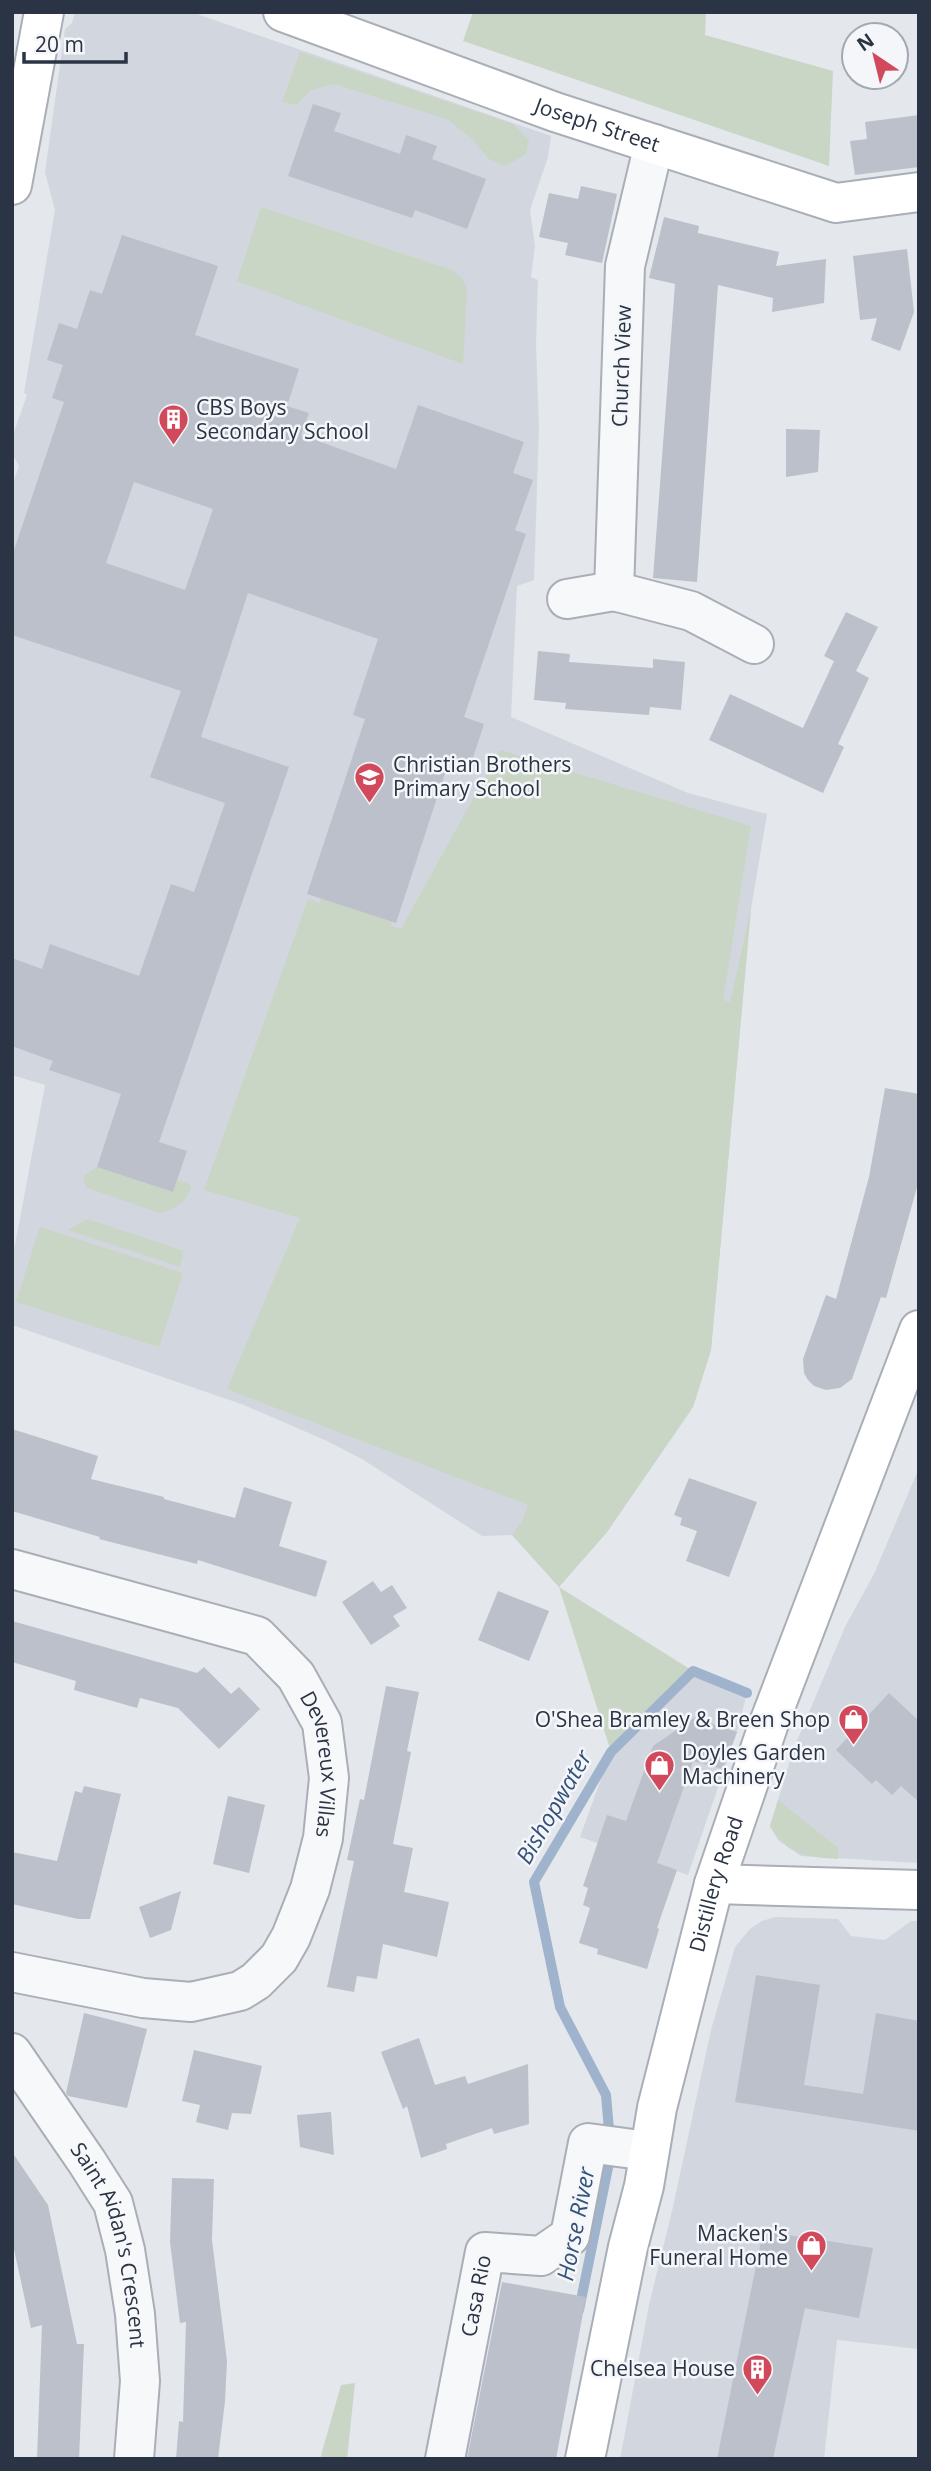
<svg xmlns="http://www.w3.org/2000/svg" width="931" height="2471" font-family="'Open Sans',sans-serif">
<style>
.built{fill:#d2d6de}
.green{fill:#c9d6c5}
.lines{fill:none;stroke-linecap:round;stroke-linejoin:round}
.stream{stroke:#9fb4cc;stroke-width:10}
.building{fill:#bbc0ca;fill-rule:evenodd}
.street-casing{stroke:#a9aeb7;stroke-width:42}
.secondary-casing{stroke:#a9aeb7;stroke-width:42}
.street{stroke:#f7f8fa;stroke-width:38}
.secondary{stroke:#fff;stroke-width:38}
.labels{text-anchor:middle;stroke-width:5;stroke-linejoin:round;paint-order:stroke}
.street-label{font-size:21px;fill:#2b3445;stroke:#f4f6f9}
.poi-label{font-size:21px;fill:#2b3445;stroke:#f4f6f9;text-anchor:start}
.water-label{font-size:23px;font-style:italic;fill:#34527a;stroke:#f4f6f9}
</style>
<rect width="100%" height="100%" fill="#e4e7ec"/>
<g class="built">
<polygon points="75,12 191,12 551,136 548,157 530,210 535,246 531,277 538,280 536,345 539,427 534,580 517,586 511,717 688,793 767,814 751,909 711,1350 693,1407 607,1532 559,1587 512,1535 482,1536 362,1459 327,1441 244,1405 12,1325 12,1261 45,1085 12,1075 12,486 19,466 12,453 12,438 27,395 24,393 55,210 45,172 65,29 72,23"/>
<polygon points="919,1468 919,1863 801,1856 778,1840 770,1826 794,1748 845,1627 874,1574"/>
<polygon points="693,1671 747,1693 737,1732 688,1875 580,1837 611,1752"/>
<polygon points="775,1917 838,1919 851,1936 885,1940 911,1921 919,1921 919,2349 837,2340 824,2459 620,2459 649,2305 673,2207 711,2030 735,1947 750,1929 762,1921"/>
</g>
<g class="green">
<polygon points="473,12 706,12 705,35 833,71 829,166 463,41"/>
<polygon points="300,52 513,124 529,140 526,154 506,166 489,159 471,138 447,119 334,84 311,90 296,105 282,102"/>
<polygon points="261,207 452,270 462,278 467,288 463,364 237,281"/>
<polygon points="500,750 751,826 723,1000 730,1002 751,909 711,1350 693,1407 607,1532 559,1587 693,1671 611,1752 559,1587 512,1535 523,1520 528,1505 227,1389 300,1218 204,1190 308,899 319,903 321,898 392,922 391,926 401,929"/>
<path d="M 97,1167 L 173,1192 L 177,1180 L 188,1183 L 191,1187 C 186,1203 175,1209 160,1213 L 87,1188 L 83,1180 L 85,1175 Z"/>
<polygon points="87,1219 184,1251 180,1267 68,1230"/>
<polygon points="40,1227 183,1273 159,1347 16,1302"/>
<path d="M 778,1800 L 838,1848 L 838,1859 C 806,1857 787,1855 770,1826 Z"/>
<polygon points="355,2383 347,2459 320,2459 341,2385"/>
</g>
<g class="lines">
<polyline class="stream" points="579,2310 611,2153 606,2095 560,2007 534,1882 611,1752 693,1671 747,1693"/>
</g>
<g class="building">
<polygon points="313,104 341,113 334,131 400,154 406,135 437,146 432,159 486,179 467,229 415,210 412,218 288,176"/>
<polygon points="919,115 919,167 855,175 850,141 867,139 865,122"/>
<polygon points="581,186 617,194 602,263 565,255 568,243 539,237 549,193 578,199"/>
<polygon points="664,217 699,226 698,233 779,252 776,266 826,259 824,303 772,312 773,298 718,285 697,582 653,578 675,284 649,278"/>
<path d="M 122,235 L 218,266 L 195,335 L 299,369 L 287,406 L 309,413 L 301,435 L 396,469 L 418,405 L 524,442 L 513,473 L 533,480 L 515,530 L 526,534 L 464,717 L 484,724 L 470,767 L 449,761 L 396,923 L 307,894 L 365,719 L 353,715 L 378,639 L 248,593 L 201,737 L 289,767 L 159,1142 L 187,1151 L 173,1192 L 97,1167 L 121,1094 L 49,1070 L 53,1061 L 12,1046 L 12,958 L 42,969 L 50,944 L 139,976 L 171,884 L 194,892 L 225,803 L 150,777 L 181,691 L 12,635 L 12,556 L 64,402 L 52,398 L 63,365 L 47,360 L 59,323 L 77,329 L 90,290 L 102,294 ZM 134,482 L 213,509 L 185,590 L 106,563 Z"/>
<polygon points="907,249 914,312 900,351 871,340 877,318 860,320 853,256"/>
<polygon points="786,429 820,430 818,472 786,477"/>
<polygon points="846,612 878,627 856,671 869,678 838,744 844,747 823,793 709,740 730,694 803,728 834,661 824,656"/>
<polygon points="538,651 570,654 569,662 653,668 653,659 685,662 681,710 650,707 649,715 565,709 566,703 534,700"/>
<polygon points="885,1088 919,1094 919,1180 886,1298 881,1297 852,1379 840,1388 826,1390 814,1386 808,1380 804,1373 803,1359 826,1295 836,1299 869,1177"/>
<polygon points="12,1429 98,1456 91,1479 164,1497 164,1499 235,1518 244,1487 292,1502 279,1546 327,1561 316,1597 198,1560 197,1564 99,1539 100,1537 12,1511"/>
<polygon points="689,1478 757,1502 729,1577 686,1561 697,1531 680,1525 682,1518 674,1515"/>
<polygon points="373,1581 381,1592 392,1585 407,1608 393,1616 400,1626 371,1645 342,1602"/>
<polygon points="498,1591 549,1611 529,1661 478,1640"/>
<polygon points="12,1621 197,1673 204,1667 231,1694 239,1687 260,1709 219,1749 178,1708 140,1698 137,1708 74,1690 76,1681 12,1662"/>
<polygon points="386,1686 419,1692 407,1751 411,1752 393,1844 413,1848 404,1892 449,1902 437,1957 383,1944 377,1979 357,1976 354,1992 327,1987 354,1861 347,1860 360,1799 364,1800"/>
<polygon points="889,1693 919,1721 919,1802 901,1786 892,1795 876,1780 872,1784 836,1750"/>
<polygon points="694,1718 737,1732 723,1769 693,1761 657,1863 677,1870 657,1928 659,1929 647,1969 597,1954 598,1949 579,1943 590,1908 583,1905 588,1888 583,1886 607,1815 626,1821 653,1746"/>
<polygon points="84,1786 121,1794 90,1919 78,1919 12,1904 12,1852 57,1861 75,1791 82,1793"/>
<polygon points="228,1796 265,1805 249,1873 213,1864"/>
<polygon points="181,1891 171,1930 150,1938 139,1907"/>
<polygon points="756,1975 820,1985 804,2085 863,2094 876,2013 919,2021 919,2131 735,2102"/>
<polygon points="84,2013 147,2029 127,2108 68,2096 66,2093"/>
<polygon points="419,2038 435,2085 465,2076 468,2084 528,2064 529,2124 494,2134 492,2128 446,2144 447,2149 421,2158 407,2106 403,2109 381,2052"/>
<polygon points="194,2050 262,2066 251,2114 232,2113 228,2130 196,2122 200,2105 182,2101"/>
<polygon points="331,2112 334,2155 300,2147 297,2115"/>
<polygon points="12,2152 48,2205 77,2344 84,2344 79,2459 37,2459 42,2325 31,2328 12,2240"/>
<polygon points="172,2178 214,2179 212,2240 227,2361 225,2401 218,2459 176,2459 179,2421 183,2422 186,2322 180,2323 170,2242"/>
<polygon points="763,2231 873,2248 859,2318 805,2308 773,2459 717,2459"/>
<polygon points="502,2282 586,2297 556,2459 467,2459"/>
</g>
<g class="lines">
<defs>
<g id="street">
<polyline points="654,144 625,266 614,591 691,611 754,644"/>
<polyline points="567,599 614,591"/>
<path id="s1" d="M 12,1569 L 257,1636 L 296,1676 L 322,1723 L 329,1778 L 323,1838 L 310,1889 L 291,1937 L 279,1958 L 256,1981 L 240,1991 L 191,2002 L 143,1998 L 12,1972"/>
<path id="s2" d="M 12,2053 L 87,2162 L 113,2203 L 125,2250 L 135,2314 L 140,2381 L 134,2459"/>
<path id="s3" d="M 445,2459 L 485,2252 L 541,2256 L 570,2236 L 588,2143 L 648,2151"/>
</g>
<g id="secondary">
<path id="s4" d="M 283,12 L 555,112 L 836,203 L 919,192"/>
<polyline points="12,185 44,12"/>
<polyline points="714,1884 919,1890"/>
<path id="s5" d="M 585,2459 L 628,2247 L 644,2186 L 657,2108 L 714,1884 L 769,1723 L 919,1330"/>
</g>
</defs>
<use href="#street" class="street-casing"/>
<use href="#secondary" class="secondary-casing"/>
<use href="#street" class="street"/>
<use href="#secondary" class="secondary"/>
</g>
<defs>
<symbol id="building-pin" viewBox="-11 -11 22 30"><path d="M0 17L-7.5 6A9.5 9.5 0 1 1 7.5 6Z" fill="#d1495b" stroke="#f4f6f9"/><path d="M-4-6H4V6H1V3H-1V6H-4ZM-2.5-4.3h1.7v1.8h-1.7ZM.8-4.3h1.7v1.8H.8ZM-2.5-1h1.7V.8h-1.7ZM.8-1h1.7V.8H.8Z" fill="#fff"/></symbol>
<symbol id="school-pin" viewBox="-11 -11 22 30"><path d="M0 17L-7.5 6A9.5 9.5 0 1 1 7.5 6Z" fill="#d1495b" stroke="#f4f6f9"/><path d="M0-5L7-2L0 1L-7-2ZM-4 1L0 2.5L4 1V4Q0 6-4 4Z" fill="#fff"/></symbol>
<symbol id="shop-pin" viewBox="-11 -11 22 30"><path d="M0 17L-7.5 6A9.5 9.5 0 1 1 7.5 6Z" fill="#d1495b" stroke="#f4f6f9"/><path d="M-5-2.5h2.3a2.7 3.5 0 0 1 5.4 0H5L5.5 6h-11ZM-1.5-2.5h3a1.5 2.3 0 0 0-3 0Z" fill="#fff"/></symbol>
</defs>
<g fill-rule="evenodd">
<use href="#building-pin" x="156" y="402" width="35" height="47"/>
<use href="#school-pin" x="352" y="760" width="35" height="47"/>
<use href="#shop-pin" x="836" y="1702" width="35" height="47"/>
<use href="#shop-pin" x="642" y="1748" width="35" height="47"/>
<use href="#shop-pin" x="794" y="2228" width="35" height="47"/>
<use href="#building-pin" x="740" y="2352" width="35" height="47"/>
</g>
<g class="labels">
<g class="street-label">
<text dy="7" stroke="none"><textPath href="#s4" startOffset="334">Joseph Street</textPath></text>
<text transform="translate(622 366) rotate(-88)" y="7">Church View</text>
<text dy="7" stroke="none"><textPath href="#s1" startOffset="404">Devereux Villas</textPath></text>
<text dy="7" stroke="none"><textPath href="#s5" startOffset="590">Distillery Road</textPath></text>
<text dy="7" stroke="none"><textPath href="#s2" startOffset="220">Saint Aidan's Crescent</textPath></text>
<text dy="7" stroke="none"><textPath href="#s3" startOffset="166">Casa Rio</textPath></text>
</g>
<g class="poi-label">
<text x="196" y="415">CBS Boys<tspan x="196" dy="24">Secondary School</tspan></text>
<text x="393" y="772">Christian Brothers<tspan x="393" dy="24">Primary School</tspan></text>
<text x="830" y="1727" text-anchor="end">O'Shea Bramley &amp; Breen Shop</text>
<text x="682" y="1760">Doyles Garden<tspan x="682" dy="24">Machinery</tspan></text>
<text x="788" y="2241" text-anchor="end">Macken's<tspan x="788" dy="24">Funeral Home</tspan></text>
<text x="735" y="2376" text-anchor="end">Chelsea House</text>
</g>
<g class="water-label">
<text transform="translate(554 1807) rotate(-60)" y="8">Bishopwater</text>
<text transform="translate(576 2224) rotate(-79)" y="8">Horse River</text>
</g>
</g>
<rect width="931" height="2471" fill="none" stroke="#2b3445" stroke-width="28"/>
<g transform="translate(875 56) rotate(325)"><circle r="33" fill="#f4f6f9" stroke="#a4a8b1" stroke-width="2"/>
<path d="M0-5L12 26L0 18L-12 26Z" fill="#d1495b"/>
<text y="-10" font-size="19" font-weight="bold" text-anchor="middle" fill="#2b3445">N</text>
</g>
<path d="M24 52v10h102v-10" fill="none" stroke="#2b3445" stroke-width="3.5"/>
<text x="35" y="52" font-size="21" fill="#2b3445" stroke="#f4f6f9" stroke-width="5" paint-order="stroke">20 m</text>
</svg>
